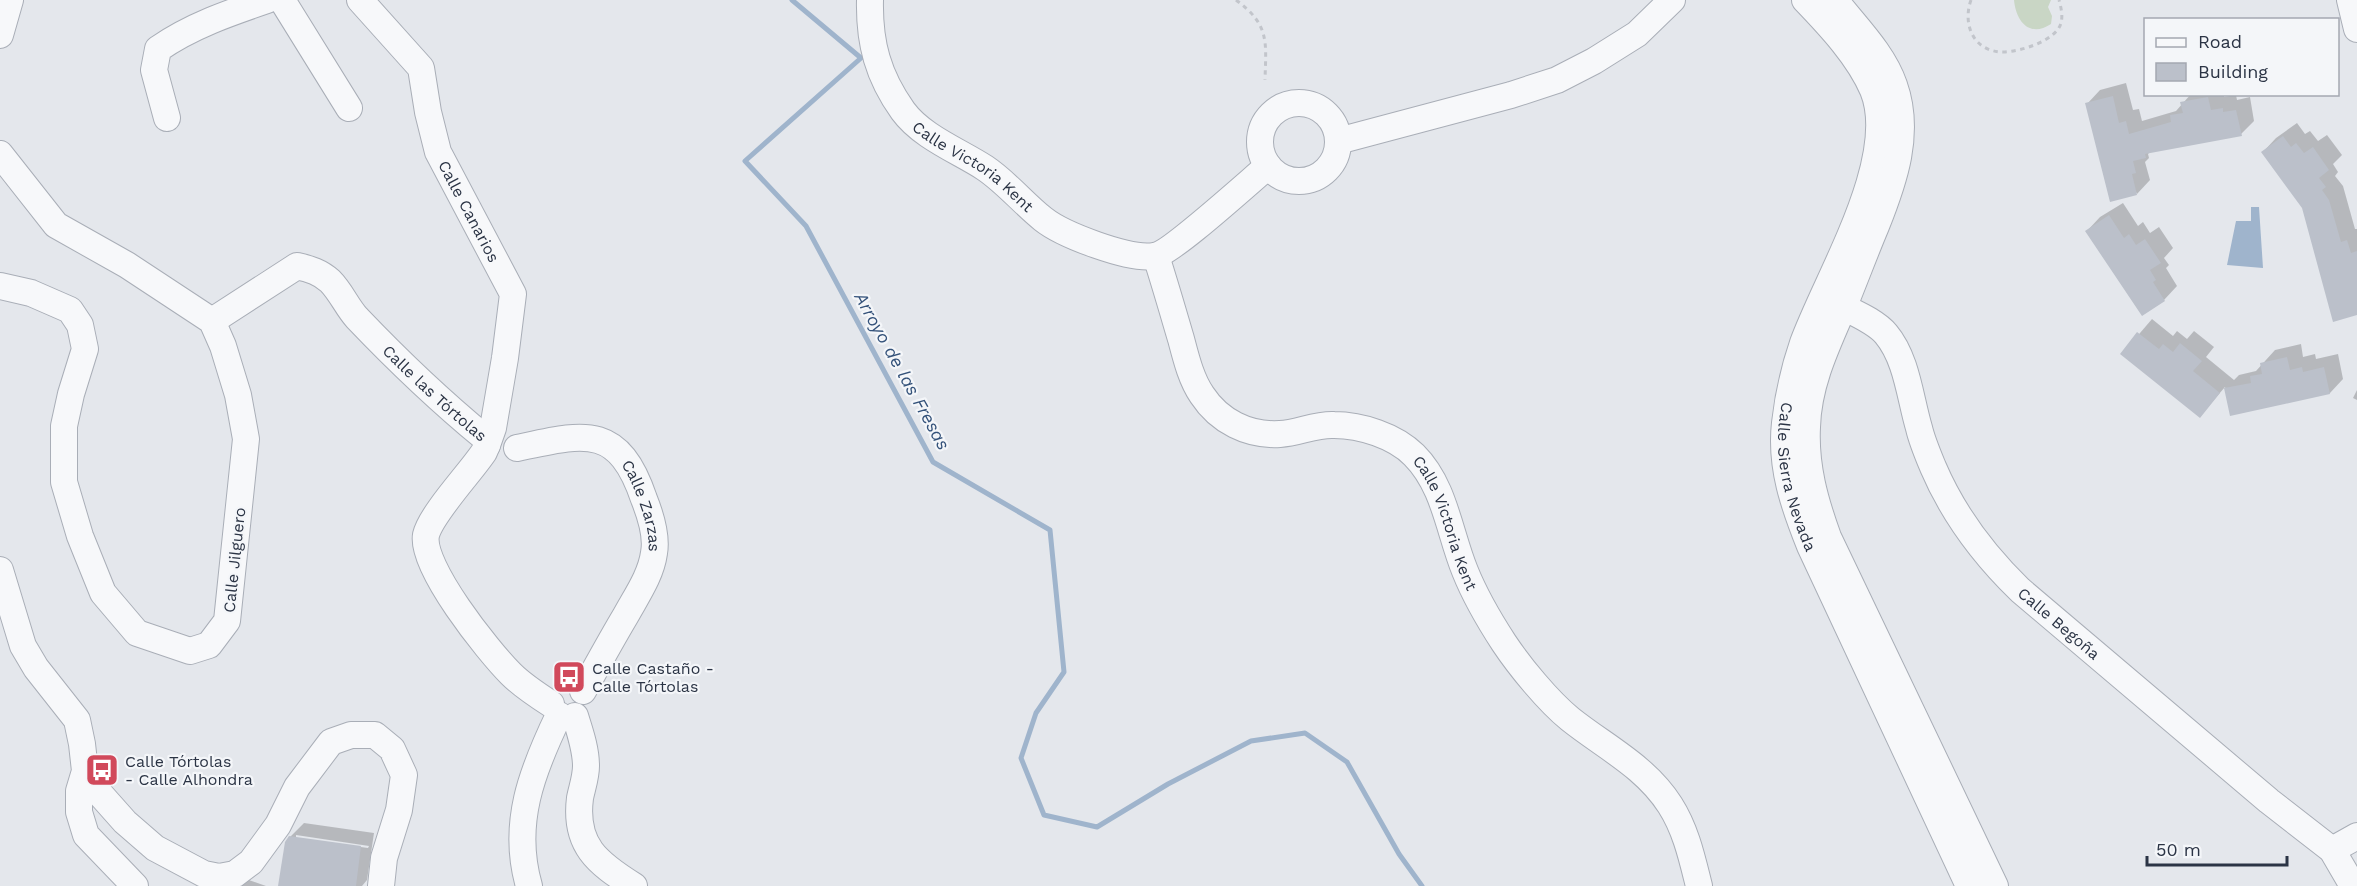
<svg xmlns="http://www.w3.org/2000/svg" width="2357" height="886" font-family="'Work Sans',sans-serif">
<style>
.green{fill:#c9d6c5}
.water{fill:#9fb4cc}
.shadow{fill:#0003;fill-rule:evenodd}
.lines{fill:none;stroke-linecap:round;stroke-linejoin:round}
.stream{stroke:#9fb4cc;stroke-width:5}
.building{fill:#bbc0ca}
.minor-casing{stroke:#a9aeb7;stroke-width:28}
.path{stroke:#c2c5cb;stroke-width:3;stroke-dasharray:4.5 4.5;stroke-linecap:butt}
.minor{stroke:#f7f8fa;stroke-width:26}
.labels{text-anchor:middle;stroke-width:4.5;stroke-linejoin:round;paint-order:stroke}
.street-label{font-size:16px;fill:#2b3445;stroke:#f4f6f9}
.poi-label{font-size:16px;fill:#2b3445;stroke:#f4f6f9;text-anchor:start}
.water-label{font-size:18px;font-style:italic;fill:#34527a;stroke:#f4f6f9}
</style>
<rect width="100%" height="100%" fill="#e4e7ec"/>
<path class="green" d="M 2014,0 L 2051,0 L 2048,7 L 2052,16 L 2051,24 C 2030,38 2016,22 2014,0 Z"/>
<polygon class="water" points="2251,207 2259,207 2263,268 2227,265 2236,221 2251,221"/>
<g class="shadow">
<polygon points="2126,83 2133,110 2139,109 2142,121 2176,111 2191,94 2224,94 2224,97 2236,95 2237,100 2250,97 2254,121 2241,134 2150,152 2148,154 2149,158 2145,162 2150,180 2137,194 2087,104 2100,90"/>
<polygon points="2297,123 2305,134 2310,131 2318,141 2327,135 2342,155 2333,164 2338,172 2335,176 2343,186 2355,229 2357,229 2357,314 2304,207 2263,152 2276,138"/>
<polygon points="2123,203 2138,226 2143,222 2150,233 2159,227 2173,248 2164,258 2169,265 2166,268 2177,286 2164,300 2087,231 2100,217"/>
<polygon points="2152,319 2173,336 2177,331 2187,339 2194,331 2214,347 2206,357 2234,380 2239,375 2256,371 2275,350 2301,344 2303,357 2315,354 2316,359 2338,354 2343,379 2330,393 2231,414 2225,387 2200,416 2122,354"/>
<polygon points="2357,390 2357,400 2353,398"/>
<path d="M 304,823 L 374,833 L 367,880 L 362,886 L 295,886 L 290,837 ZM 296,835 L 369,846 L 368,848 L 296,838 Z"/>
<polygon points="243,878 266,886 235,886"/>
</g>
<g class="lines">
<polyline class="stream" points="792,0 861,58 745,161 806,226 933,462 1050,530 1064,672 1036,713 1021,758 1044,815 1097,827 1168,784 1251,741 1305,733 1347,762 1399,854 1422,886"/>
</g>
<g class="building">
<polygon points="2113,96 2119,123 2126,121 2129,134 2171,122 2170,115 2183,113 2180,102 2208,97 2211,110 2223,108 2223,112 2236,110 2242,136 2145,154 2146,158 2133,161 2136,173 2132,174 2137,195 2110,202 2085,103"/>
<polygon points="2283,136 2291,147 2296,143 2304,153 2313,147 2329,170 2319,178 2326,187 2322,190 2329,200 2341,242 2347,240 2351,253 2357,251 2357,315 2333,322 2302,208 2261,152"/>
<polygon points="2109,215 2124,238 2129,234 2136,245 2145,239 2161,263 2150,270 2156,280 2153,282 2165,301 2142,316 2085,231"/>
<polygon points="2137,332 2159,349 2163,344 2173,352 2180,343 2202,361 2193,371 2220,393 2200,418 2120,354"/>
<polygon points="2287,357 2290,370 2302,367 2303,372 2324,367 2330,394 2230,416 2224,388 2251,383 2250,376 2262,374 2260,363"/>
<polygon points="289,836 361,846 356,886 278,886 285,842"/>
</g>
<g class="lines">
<defs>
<g id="minor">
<polyline points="282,0 349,108"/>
<path id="s1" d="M 360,0 L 421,68 L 428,112 L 438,152 L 513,294 L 505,358 L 493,428 L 487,445"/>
<path id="s2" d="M 870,0 C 869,43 878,76 903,111 C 922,137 959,151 985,168 C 1006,182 1023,203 1043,219 C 1063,235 1129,260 1154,256 C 1170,254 1250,181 1268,166"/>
<path id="s3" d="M 1805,0 C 1830,26 1859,57 1873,90 C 1901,159 1827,277 1803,343 C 1794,369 1788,396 1785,423 C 1780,467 1794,506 1810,546 L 1969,886"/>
<path d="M 1835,0 C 1856,27 1883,53 1894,85 C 1911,133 1894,181 1876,226 C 1865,252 1855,279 1844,306 C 1827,345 1808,384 1807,427 C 1805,466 1815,501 1828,537 L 1995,886"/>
<polyline points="2350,0 2357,29"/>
<polyline points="0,35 10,0"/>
<circle cx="1299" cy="142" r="39"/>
<path d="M 167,118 L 154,70 L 158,49 C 191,26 229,13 267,0"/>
<polyline points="1338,141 1511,95 1557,80 1594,61 1637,34 1672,0"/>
<polyline points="0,154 56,225 127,265 212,321 223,346 238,395 246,439 227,621 209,645 190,651 137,633 103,593 80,536 64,482 64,426 71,394 85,349 80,325 70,310 31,293 0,286"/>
<path id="s4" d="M 1156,256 C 1165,284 1173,312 1181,339 C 1186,358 1191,379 1202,395 C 1219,421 1248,436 1280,434 C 1298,433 1316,424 1334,425 C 1361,425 1395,436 1414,455 C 1445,486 1449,532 1465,571 C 1475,596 1489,620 1504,643 C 1520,667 1548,701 1570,719 C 1605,747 1645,766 1670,805 C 1686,830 1692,858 1699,886"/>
<path id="s5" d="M 1843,307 C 1857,314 1876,322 1886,334 C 1907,359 1910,398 1919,428 C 1922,441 1928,455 1933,467 C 1953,514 1984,555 2020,590 L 2269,801 L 2332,850 L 2353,886"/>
<path id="s6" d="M 212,321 L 297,266 C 310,269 320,272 330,281 C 341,292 347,307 357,318 C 398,361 440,401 485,438 L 487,445 L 484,452 C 470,473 431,514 426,535 C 420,566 488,651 511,674 C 523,686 537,695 551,704"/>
<path id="s7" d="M 517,448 C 583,434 618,422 644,499 C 650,514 657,537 654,553 C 651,575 637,595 626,615 C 611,640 597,666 583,691"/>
<polyline points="0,570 23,646 36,668 77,720 82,744 85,771 79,791 79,812 86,835 135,886"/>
<path d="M 575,716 C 580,732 586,749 586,766 C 586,777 582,788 580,798 C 574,845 597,863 634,886"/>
<polyline points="85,771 101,795 125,822 155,848 204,874 219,877 235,874 251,862 278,825 297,787 331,742 351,735 375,735 392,749 404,775 399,810 384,858 381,886"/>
<polyline points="2332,850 2357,836"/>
<path d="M 529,886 C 511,824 532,771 559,715"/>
</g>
</defs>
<use href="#minor" class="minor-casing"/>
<g class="path">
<path d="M 1236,0 C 1270,25 1266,42 1265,80"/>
<path d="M 1971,0 C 1962,25 1974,53 2005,52 C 2021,51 2056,41 2061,23 C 2063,16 2061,7 2059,0"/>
</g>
<use href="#minor" class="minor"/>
</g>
<defs>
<symbol id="bus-square" viewBox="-11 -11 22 22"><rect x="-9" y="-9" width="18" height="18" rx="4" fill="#d1495b" stroke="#f4f6f9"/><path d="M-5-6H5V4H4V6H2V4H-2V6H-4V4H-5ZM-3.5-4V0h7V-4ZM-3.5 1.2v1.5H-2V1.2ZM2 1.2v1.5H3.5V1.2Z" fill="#fff"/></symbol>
</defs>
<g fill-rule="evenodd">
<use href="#bus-square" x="550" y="658" width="38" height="38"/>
<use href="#bus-square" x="83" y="751" width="38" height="38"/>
</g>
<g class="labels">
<g class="street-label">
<text dy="6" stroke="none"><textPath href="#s2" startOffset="208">Calle Victoria Kent</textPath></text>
<text dy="6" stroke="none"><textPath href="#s1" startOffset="244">Calle Canarios</textPath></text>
<text dy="6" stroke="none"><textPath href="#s6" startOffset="292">Calle las Tórtolas</textPath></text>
<text dy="6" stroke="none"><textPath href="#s3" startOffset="519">Calle Sierra Nevada</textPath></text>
<text dy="6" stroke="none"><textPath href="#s7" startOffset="166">Calle Zarzas</textPath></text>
<text dy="6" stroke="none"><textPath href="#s4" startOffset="456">Calle Victoria Kent</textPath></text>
<text transform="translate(234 560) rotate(-84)" y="6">Calle Jilguero</text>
<text dy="6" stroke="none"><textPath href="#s5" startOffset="396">Calle Begoña</textPath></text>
</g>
<g class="poi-label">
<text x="592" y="674">Calle Castaño -<tspan x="592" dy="18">Calle Tórtolas</tspan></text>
<text x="125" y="767">Calle Tórtolas<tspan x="125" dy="18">- Calle Alhondra</tspan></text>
</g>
<g class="water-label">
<text transform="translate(902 371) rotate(61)" y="6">Arroyo de las Fresas</text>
</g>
</g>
<rect x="2144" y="18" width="195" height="78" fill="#f4f6f9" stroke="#a4a8b1" stroke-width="1.5"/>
<rect x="2156" y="38" width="30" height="9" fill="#f7f8fa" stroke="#a4a8b1" stroke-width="1.5"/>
<text x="2198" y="48" font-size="18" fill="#2b3445">Road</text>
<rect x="2156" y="63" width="30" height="18" fill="#bbc0ca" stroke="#a4a8b1" stroke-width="1.5"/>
<text x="2198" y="78" font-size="18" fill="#2b3445">Building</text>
<path d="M2147 856v9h140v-9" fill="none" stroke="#2b3445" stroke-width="3"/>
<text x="2156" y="856" font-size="18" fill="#2b3445" stroke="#f4f6f9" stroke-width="4.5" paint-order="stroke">50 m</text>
</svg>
